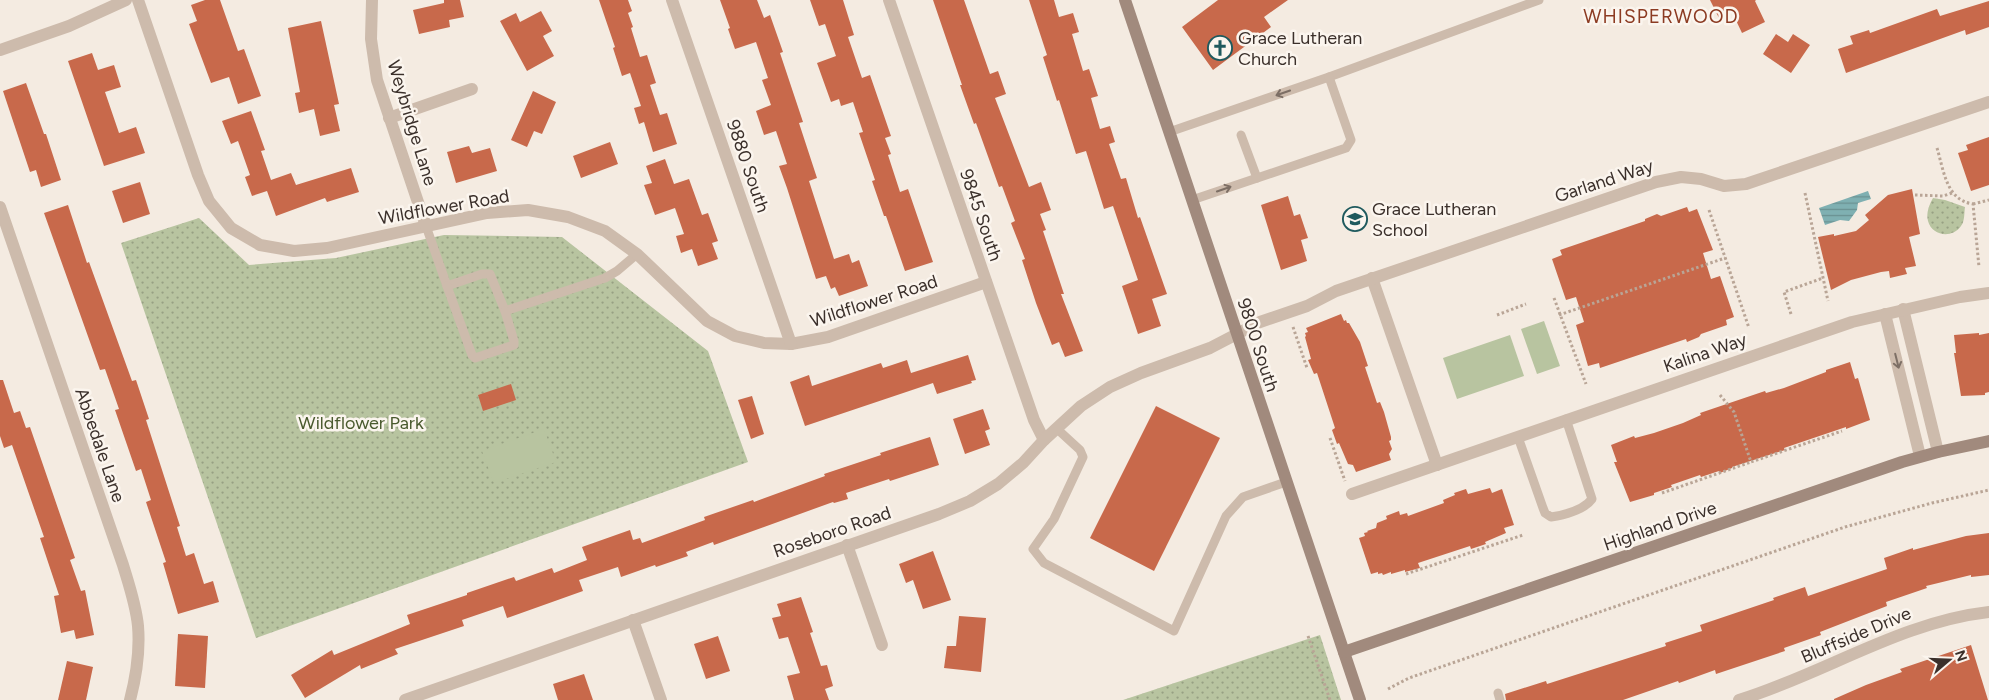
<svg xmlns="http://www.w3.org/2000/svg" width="1989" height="700" font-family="Figtree,sans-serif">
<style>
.grass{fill:url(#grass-dots)}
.pitch{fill:#b8c4a0}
.water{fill:url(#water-rules)}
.building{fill:#c8694b}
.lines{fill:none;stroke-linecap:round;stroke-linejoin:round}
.path{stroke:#b9a596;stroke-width:3;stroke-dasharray:2.5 2.5;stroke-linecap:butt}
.lane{stroke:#cdbbac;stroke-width:9}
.street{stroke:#cdbbac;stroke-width:12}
.secondary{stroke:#a18a7d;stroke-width:12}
.oneway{stroke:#7d6f65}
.labels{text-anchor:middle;stroke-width:5;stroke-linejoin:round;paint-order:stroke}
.poi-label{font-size:18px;fill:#3b302b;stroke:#fbf5ee;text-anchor:start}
.street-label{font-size:18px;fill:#3b302b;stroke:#fbf5ee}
.park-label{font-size:18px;fill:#4a5a2e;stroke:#fbf5ee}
.neighbourhood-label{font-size:19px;letter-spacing:1px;fill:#8c3b22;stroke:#fbf5ee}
</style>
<defs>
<pattern id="grass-dots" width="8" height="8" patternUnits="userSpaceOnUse" patternTransform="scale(1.25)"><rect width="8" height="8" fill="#b8c4a0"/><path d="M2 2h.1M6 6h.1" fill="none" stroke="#97a083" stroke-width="1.8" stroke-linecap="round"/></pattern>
<pattern id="water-rules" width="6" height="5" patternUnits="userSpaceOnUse" patternTransform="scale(1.25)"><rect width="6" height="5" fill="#7fb0b2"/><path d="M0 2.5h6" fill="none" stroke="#699091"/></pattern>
</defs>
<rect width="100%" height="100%" fill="#f4ebe1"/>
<g class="grass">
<path d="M 1933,198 L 1945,200 L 1965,207 C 1964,213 1965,221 1961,226 C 1952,239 1932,236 1928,221 C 1926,213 1929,205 1933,198 Z"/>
<polygon points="199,218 249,265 336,258 444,235 562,237 708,351 748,462 256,638 121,243"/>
<polygon points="1320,635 1341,700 1123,700"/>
</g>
<g class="pitch">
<polygon points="1544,321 1560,366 1537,374 1521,329"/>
<polygon points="1510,335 1524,376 1457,399 1443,358"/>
<polygon points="544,429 556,462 494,483 482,451"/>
</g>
<polygon class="water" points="1868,191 1871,199 1858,203 1857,210 1849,221 1840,220 1825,225 1819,208"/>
<g class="building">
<polygon points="205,0 220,0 238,51 244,49 261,96 238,104 229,77 211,83 189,24 197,21 191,5"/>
<polygon points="444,0 460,0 464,17 449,20 450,27 419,34 413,10 444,3"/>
<polygon points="599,0 628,0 632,11 628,13 633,27 631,28 640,57 647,55 656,83 650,85 660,115 667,113 677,144 653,152 644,122 639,124 634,108 641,106 630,73 622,76 613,48 615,47"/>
<polygon points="720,0 757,0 764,18 770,15 783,52 780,53 803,122 799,123 817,178 809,181 834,259 849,254 852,263 859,260 868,286 839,296 835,287 831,289 826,276 816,279 787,188 779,166 787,164 776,131 764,135 756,111 771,105 762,80 768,78 756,42 735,49 728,29 730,28"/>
<polygon points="810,0 843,0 854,35 848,37 862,78 870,75 891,136 885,138 891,154 888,155 900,192 908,189 933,262 905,271 886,216 884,216 872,181 875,180 859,133 863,132 853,102 841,106 839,99 831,102 822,77 817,63 836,56 825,24 819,26"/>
<polygon points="933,0 964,0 990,74 998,71 1006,94 995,98 1029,187 1041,182 1051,210 1040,214 1046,230 1043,231 1064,294 1061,294 1083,351 1065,357 1059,342 1052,345 1036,303 1022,260 1025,259 1011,223 1015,221 1002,186 999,187 976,123 974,124 960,85 962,85"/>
<polygon points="1029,0 1054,0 1059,17 1073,13 1079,32 1072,34 1083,71 1089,69 1098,96 1091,98 1100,129 1110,126 1115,142 1109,144 1121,179 1126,178 1138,218 1140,217 1167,294 1152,299 1161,326 1138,334 1122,286 1138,280 1113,206 1104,209 1086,151 1076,154 1059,100 1057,101 1043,57 1047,55"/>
<polygon points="1218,0 1288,0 1264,17 1271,27 1213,70 1182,27"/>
<polygon points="1710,0 1756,0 1755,1 1765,22 1742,33 1732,12 1719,18"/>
<polygon points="1989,1 1989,27 1966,35 1965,30 1846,73 1838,49 1853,44 1850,36 1869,30 1870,33 1937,9 1940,16"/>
<polygon points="541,11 552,31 543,36 554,56 527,71 500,21 516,13 520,22"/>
<polygon points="321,21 339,104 334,105 340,131 320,136 314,109 299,113 295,93 300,92 288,28"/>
<polygon points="1776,34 1788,42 1793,34 1810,45 1791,73 1763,54"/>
<polygon points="92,53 98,70 114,65 121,87 105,92 119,133 136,127 145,153 104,166 68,61"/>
<polygon points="26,83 44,134 46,134 61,180 41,187 36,170 30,172 3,91"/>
<polygon points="533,91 556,102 542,134 534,131 527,147 511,140"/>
<polygon points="251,111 265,150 261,151 271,180 291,173 296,185 351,168 359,192 327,202 325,198 276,216 267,191 252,196 245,177 250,175 238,141 231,144 222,121"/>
<polygon points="1989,137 1989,185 1971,191 1958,153 1968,150 1966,145"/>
<polygon points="610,142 618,164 581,178 573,156"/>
<polygon points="469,146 472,153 490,148 497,171 456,183 447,152"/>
<polygon points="665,159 674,184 689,179 702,215 708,213 718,241 712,243 718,259 698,266 692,249 681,253 676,236 684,234 675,208 655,215 644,185 652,183 646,166"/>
<polygon points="140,182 150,214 123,223 112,191"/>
<polygon points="1912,189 1920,234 1909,237 1916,266 1905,268 1907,274 1890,278 1889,271 1881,272 1851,280 1831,290 1818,237 1834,234 1834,236 1856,231 1869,220 1865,215 1888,195"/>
<polygon points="1288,196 1294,216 1300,214 1308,238 1301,240 1307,261 1281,270 1261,205"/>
<polygon points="68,205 87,263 89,262 132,381 136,380 149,419 146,420 180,526 177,527 186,556 194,553 204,584 213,581 219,602 178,614 163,563 166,562 146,502 151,500 141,469 136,471 115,410 119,409 105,369 100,370 44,213"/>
<polygon points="1687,207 1689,212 1697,209 1713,250 1703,253 1711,279 1720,276 1734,317 1726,320 1727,325 1701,334 1699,337 1687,342 1686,339 1600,368 1599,363 1588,366 1576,325 1584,322 1576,297 1566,300 1552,259 1562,255 1560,250 1645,221 1645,219 1657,214 1661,216"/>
<polygon points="1341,314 1344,321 1346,320 1347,323 1349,323 1360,342 1368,366 1365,367 1377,403 1380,402 1384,412 1391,437 1391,440 1389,441 1392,449 1389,454 1391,460 1356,472 1353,465 1348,464 1339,443 1337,444 1332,430 1335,428 1317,373 1314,374 1308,360 1311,359 1305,337 1306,336 1305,333 1308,332 1306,328"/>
<polygon points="1979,333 1979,335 1989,333 1989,392 1985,393 1985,395 1961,396 1954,353 1956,353 1954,335"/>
<polygon points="968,355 976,380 971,381 972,383 937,394 933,383 805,426 790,382 809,375 812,386 881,363 883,368 907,360 911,373"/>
<polygon points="1850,362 1855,379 1858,378 1870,420 1846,429 1846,427 1784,448 1785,450 1732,467 1732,468 1720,473 1719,471 1701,477 1700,475 1671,485 1672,487 1654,493 1654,495 1630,502 1614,462 1617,462 1611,445 1634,436 1635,438 1654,433 1683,423 1701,415 1700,413 1765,391 1766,393 1784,388 1826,372 1826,370"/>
<polygon points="0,380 3,380 14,413 20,411 26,428 30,427 75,558 70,560 81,591 85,590 94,635 76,639 74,630 61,633 54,596 59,595 40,538 44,537 12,445 4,448 0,436"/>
<polygon points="511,384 516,400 483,411 478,395"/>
<polygon points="752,396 764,434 751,439 738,400"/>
<polygon points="1156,406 1220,438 1154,571 1090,538"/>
<polygon points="983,409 990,429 985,431 990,445 965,454 953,419"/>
<polygon points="930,437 939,465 890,481 889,479 846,493 848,499 834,503 833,502 714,545 713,542 686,552 688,556 656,567 655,565 621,577 618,567 579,580 583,591 507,618 503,606 462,620 464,626 395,649 398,654 361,669 360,665 305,698 291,675 332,650 334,655 410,624 407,615 467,595 467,593 514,577 516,581 552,568 554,573 587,560 582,547 630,530 633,540 640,538 642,543 705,520 704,517 753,500 754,502 825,476 824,474 881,455 880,453"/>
<polygon points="1490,488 1492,493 1502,489 1514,525 1504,528 1506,533 1485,542 1486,544 1471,549 1470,546 1418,563 1420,568 1405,572 1405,570 1391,574 1391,572 1383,575 1382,573 1378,574 1378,572 1371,574 1359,538 1365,536 1364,533 1368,532 1367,531 1376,528 1377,523 1387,519 1386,516 1399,511 1400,515 1407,513 1408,516 1444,503 1443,500 1455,495 1454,493 1466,489 1468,494"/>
<polygon points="1989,533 1989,575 1971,577 1971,575 1926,586 1927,588 1886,602 1887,606 1820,632 1821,635 1784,648 1785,651 1716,674 1715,670 1679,683 1678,681 1623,700 1506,700 1505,694 1546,681 1547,684 1666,646 1665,643 1702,631 1700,625 1774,600 1773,598 1805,587 1808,596 1887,569 1884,558 1913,548 1913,550 1966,536"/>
<polygon points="933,551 951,600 923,609 913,580 906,583 899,564"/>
<polygon points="801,597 813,632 810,633 821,666 827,665 833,686 825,689 829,700 794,700 787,676 800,673 788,637 779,639 772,618 781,616 777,604"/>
<polygon points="959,616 986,618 981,672 944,668 947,646 956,646"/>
<polygon points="178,634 208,636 205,688 175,686"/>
<polygon points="718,636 730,671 706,679 694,644"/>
<polygon points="1971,645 1988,700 1834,700 1834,699 1866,685 1902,672 1900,669"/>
<polygon points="67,661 93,667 86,700 58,700"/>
<polygon points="584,674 593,700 558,700 553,684"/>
</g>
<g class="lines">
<g class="path">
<path d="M 1937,148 C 1944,171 1946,200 1973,204 L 1979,267"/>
<polyline points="1805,193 1828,301"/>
<polyline points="1915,195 1943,196 1952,193"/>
<polyline points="1973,204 1989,200"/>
<polyline points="1709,210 1749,328"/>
<polyline points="1554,298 1586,384"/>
<polyline points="1791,314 1784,292 1823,278"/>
<polyline points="1497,315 1526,304"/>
<polyline points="1559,315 1725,258"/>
<polyline points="1293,327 1307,368"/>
<polyline points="1720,395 1734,412 1751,462 1842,431"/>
<polyline points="1330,438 1345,481"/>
<polyline points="1662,493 1751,462"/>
<polyline points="1406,574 1523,535"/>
<polyline points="1308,636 1330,700"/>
<polyline points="1388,689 1409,678 1845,527 1932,503 1989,490"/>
</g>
<g class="lane">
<polyline points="1169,132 1329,77 1539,0"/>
<polyline points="1241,135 1257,178"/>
<polyline points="1192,200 1346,148 1351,140 1329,77"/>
<polyline points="426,226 447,286 482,274 490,274 505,311 605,278 617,271 637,254"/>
<polyline points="447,286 472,355 475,358 514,345 514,341 505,311"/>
<polyline points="1056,428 1080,450 1083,457 1054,519 1033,549 1044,563 1174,631 1226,516 1243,497 1286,482"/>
<path d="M 1518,437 L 1543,508 L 1545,513 L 1551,517 C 1564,515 1584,510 1592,499 L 1566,419"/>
<polyline points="1498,693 1500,700"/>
</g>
<g class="street">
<polyline points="138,0 198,175 209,201 231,228 260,245 294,251 327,248 487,213 528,210 568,217 605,231 637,254 707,321 735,336 764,343 791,344 828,337 986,282"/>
<polyline points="372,0 371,39 377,80 426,226"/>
<polyline points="672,0 791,344"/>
<polyline points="889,0 1034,420 1044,440"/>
<polyline points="0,50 69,26 126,0"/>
<polyline points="389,118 472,89"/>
<path d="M 0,207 L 123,565 C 129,585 136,605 138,626 C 140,650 136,677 130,700"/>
<polyline points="1372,278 1437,465"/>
<polyline points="1903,309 1938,452"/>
<polyline points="1885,314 1920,456"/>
<polyline points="1352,494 1852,322 1960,297 1989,293"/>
<polyline points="847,545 882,645"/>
<polyline points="633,620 661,700"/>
<polyline points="405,700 939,514 970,501 998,484 1023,463 1044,440 1081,406 1110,387 1141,373 1210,348 1260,322 1307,306 1336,291 1656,182 1681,177 1701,179 1724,186 1746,184 1989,102"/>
<path d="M 1739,700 C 1824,674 1900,622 1989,612"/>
</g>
<g class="secondary">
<polyline points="1125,0 1360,700"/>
<polyline points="1344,652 1902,462 1938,452 1989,441"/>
</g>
</g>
<defs><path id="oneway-shaft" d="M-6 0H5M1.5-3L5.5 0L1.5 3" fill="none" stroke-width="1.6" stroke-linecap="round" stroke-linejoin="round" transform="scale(1.25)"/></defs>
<g class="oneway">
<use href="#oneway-shaft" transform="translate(1283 93) rotate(161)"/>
<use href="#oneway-shaft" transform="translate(1224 189) rotate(-19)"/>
<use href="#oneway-shaft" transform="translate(1897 361) rotate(76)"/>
</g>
<defs>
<symbol id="church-ring" viewBox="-11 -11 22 22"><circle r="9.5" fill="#fbf5ee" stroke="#1f5a5e" stroke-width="1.5"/><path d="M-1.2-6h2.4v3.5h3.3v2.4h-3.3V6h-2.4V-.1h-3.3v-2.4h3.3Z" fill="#1f5a5e"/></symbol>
<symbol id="school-ring" viewBox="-11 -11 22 22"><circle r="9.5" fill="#fbf5ee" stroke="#1f5a5e" stroke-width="1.5"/><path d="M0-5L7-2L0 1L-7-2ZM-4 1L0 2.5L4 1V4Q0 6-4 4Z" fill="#1f5a5e"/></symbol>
</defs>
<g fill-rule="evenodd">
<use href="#church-ring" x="1206" y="34" width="28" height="28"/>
<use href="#school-ring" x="1341" y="205" width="28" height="28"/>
</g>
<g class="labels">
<g class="poi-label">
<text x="1238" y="44">Grace Lutheran<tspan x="1238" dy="21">Church</tspan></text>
<text x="1372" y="215">Grace Lutheran<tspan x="1372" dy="21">School</tspan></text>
</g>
<g class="street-label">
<text transform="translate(412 123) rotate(73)" y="6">Weybridge Lane</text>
<text transform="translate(748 166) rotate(71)" y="6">9880 South</text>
<text transform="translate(1604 181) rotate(-18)" y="6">Garland Way</text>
<text transform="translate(444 207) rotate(-10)" y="6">Wildflower Road</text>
<text transform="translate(981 215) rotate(71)" y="6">9845 South</text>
<text transform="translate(874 301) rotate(-18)" y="6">Wildflower Road</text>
<text transform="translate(1258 345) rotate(72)" y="6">9800 South</text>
<text transform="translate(1705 353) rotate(-19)" y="6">Kalina Way</text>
<text transform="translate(100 445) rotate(71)" y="6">Abbedale Lane</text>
<text transform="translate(1660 526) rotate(-19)" y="6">Highland Drive</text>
<text transform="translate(832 532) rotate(-19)" y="6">Roseboro Road</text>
<text transform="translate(1856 635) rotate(-23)" y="6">Bluffside Drive</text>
</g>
<g class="park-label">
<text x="361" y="429">Wildflower Park</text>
</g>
<g class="neighbourhood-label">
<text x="1661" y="23">WHISPERWOOD</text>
</g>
</g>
<g transform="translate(1949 660) rotate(71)" stroke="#fbf5ee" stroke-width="4" paint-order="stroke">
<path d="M0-4L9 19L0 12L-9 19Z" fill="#3b302b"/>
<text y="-8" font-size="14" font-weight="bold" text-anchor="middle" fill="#3b302b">N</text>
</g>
</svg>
